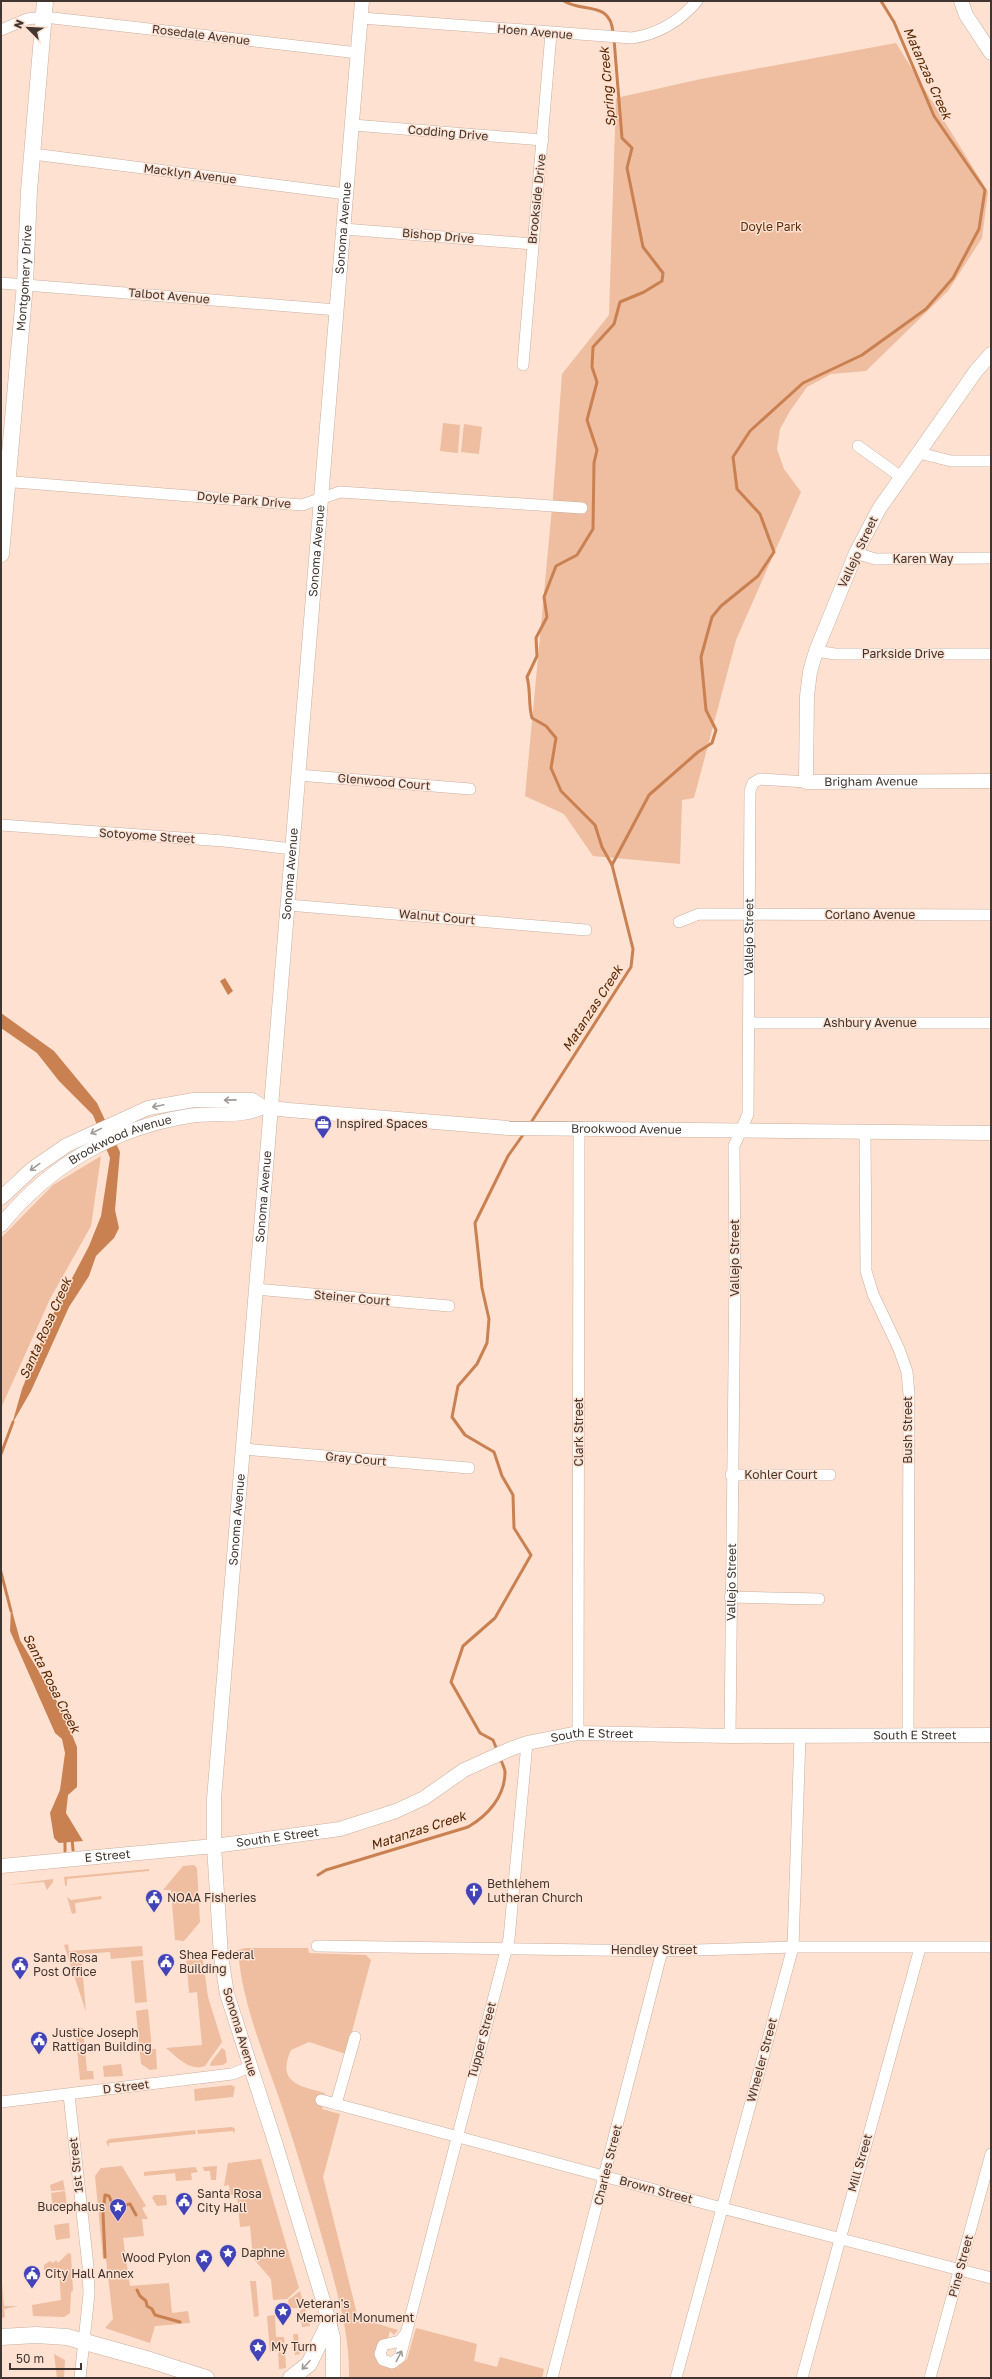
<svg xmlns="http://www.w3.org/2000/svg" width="992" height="2379" font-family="'Golos Text',sans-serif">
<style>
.green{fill:#efbd9f}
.water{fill:#ca8152}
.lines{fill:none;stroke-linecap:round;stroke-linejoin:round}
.stream{stroke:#ca8152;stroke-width:3}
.minor-casing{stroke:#caaf9f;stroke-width:12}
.tertiary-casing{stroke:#caaf9f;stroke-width:15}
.secondary-casing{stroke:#caaf9f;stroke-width:17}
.minor{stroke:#fff;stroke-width:11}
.tertiary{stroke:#fff;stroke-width:14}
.secondary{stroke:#fff;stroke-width:16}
.oneway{stroke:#a09a97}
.labels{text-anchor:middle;stroke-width:3;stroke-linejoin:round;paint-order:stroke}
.street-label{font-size:12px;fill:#40352f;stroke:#fee1d1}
.park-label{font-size:12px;fill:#5d2d08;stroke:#fee1d1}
.poi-label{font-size:12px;fill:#40352f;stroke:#fee1d1;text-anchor:start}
.water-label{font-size:13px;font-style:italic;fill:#572702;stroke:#fee1d1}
</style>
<rect width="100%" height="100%" fill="#fee1d1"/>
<g class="green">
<polygon points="896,43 988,192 982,238 948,291 866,371 831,374 807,387 790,411 780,429 777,449 784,469 801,492 736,640 694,798 682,800 680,864 593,856 564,814 525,796 553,497 562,374 609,315 616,98 701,79"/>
<polygon points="443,423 460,425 458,453 440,451"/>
<polygon points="464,424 482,427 479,454 461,452"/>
<polygon points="101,1156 91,1226 50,1299 1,1408 1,1238 53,1185"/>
<polygon points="194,1865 197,1868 200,1922 184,1941 175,1940 171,1890 163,1890 183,1866"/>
<polygon points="149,1869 149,1871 67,1879 67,1886 65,1885 64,1877"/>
<polygon points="53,1879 53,1882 47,1890 44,1882 8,1885"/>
<polygon points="101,1896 102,1899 75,1903 76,1913 72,1914 67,1897 71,1900"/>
<polygon points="68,1944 69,1951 142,1946 143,1956 111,1959 110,1952 81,1954 86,2012 64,1945"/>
<path d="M 245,1948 L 308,1948 L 309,1953 L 366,1955 L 371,1960 L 346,2054 L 309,2042 L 291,2050 C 276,2083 300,2086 325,2093 L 322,2109 L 340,2114 L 323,2177 L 358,2318 L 398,2330 L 394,2335 L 390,2331 L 388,2338 C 377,2341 373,2351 377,2361 L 390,2368 L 397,2367 L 407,2359 L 416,2328 L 477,2344 L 474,2361 L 497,2367 L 500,2357 L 544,2369 L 542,2378 L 349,2378 C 350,2339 340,2303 330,2265 C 314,2209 298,2153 279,2098 C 262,2049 242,2002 238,1950 Z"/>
<path d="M 202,1953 L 208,1997 L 222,2042 L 205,2066 C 190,2072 177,2057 166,2048 L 202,2045 L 197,1992 L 189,1993 L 186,1955 Z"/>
<polygon points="143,1960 147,2002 135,2003 131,1961"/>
<polygon points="148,2009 152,2049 156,2049 157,2069 150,2070 141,2064 136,2011"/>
<polygon points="75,2028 83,2028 87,2071 93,2071 94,2079 80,2080"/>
<polygon points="222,2048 225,2050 227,2062 223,2065 210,2066 211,2062"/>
<polygon points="121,2064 123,2076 104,2077 103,2066"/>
<polygon points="231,2085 235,2087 233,2097 195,2101 194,2089"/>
<polygon points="232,2127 235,2129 234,2134 233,2131 198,2134 197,2130"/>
<polygon points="195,2130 196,2134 109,2143 109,2147 106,2142 109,2139"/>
<polygon points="261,2159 299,2288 287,2299 273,2300 271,2279 253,2258 250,2226 240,2227 237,2194 230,2195 229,2185 224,2186 228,2163"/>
<polygon points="122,2166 146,2206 142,2208 148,2219 142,2219 144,2236 123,2238 130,2286 169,2283 172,2313 188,2311 190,2323 155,2326 150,2343 105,2328 113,2319 106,2259 103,2259 95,2176 101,2168"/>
<polygon points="217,2166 216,2180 211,2180 210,2171 204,2171 203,2167"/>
<polygon points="195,2167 198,2172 191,2173 192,2180 176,2181 175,2173 144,2176 144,2172"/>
<polygon points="63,2180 65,2190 51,2191 50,2185"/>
<polygon points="65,2191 67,2206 53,2207 51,2193"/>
<polygon points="154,2195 166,2195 167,2205 157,2206 152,2198"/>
<polygon points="69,2223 70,2238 56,2240 54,2225"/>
<polygon points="68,2253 71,2254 73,2291 71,2292 70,2313 64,2317 33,2316 32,2305 61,2300 59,2272 52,2269 44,2270 44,2265 50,2261 53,2263 56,2260 58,2263"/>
<polygon points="1,2273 4,2306 18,2306 4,2309 5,2317 2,2318"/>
<polygon points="250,2281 256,2281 259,2316 254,2317"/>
<polygon points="300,2291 304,2305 300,2308 289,2308 288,2300"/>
<polygon points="305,2308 310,2326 302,2327 300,2311"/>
<polygon points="275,2315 276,2337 284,2337 286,2368 279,2369 278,2351 270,2352 267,2316"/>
<polygon points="293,2334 298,2334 300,2354 295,2355"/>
<polygon points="54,2354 65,2360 64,2378 57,2378"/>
</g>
<g class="water">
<polygon points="225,978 233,991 228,995 220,981"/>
<polygon points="1,1013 54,1051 97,1103 120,1152 115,1210 119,1228 114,1238 96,1256 89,1276 69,1307 31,1391 12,1424 22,1389 48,1324 89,1246 101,1216 110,1158 93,1115 59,1081 37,1053 1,1028"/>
<polygon points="11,1607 20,1640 62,1710 77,1747 77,1787 68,1795 66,1813 83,1841 59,1843 54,1838 50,1813 60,1790 65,1753 62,1739 55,1733 10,1631"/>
</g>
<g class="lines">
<g class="stream">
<path d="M 564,1 C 582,13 611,0 613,33"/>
<path d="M 612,865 L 602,847 L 595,825 L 561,791 L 551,768 L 556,738 L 546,726 L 532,718 C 528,704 531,691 527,677 L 537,656 L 536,638 L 547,617 L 544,597 L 556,566 L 577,555 L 593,529 L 594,463 L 597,450 L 587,420 L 597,382 L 592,367 L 593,347 L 614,324 L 620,302 L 644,292 L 662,281 L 663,273 L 643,247 L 627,168 L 632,148 L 622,138 L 614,39"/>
<polyline points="530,1124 631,967 633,949 612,865 649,795 698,752 712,743 716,730 706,710 701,657 712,617 721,606 758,576 774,552 760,514 737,489 733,457 750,431 803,383 862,355 926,309 953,278 979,229 985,190 934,116 894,22 881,1"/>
<polyline points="1,1454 13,1422"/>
<polyline points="1,1572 11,1611"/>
<polyline points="497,1750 493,1740 480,1733 451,1682 463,1646 495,1618 531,1555 514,1528 513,1495 502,1476 494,1452 465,1435 452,1417 458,1386 477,1364 487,1343 489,1319 482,1288 475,1223 508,1156 525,1132"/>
<polyline points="72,1838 73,1850"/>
<polyline points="65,1840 65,1851"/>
<path d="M 318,1875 L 326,1870 L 468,1827 C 487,1816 505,1797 505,1772 C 505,1768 501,1762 500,1757"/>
<polyline points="121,2206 130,2204 136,2215"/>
<polyline points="105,2257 103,2213 105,2195 109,2196 114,2208 119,2207"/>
<polyline points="137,2290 140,2296 146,2301 147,2306 152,2309 155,2315 180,2322"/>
</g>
<defs>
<g id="minor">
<path d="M 361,18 L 632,38 C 658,34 680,21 697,1"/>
<polyline points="1,30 27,19 44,17 358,53"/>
<polyline points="353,125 543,140"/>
<polyline points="33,154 346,194"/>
<polyline points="344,229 533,244"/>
<polyline points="1,283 337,310"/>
<polyline points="523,365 551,33"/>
<polyline points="858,446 901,477"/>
<polyline points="919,453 951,461 991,461"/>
<polyline points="2,481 302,505 340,492 582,508"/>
<polyline points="856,553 875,559 991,558"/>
<polyline points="816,651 835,654 991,654"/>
<polyline points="298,775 470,789"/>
<polyline points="1,825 224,841 292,849"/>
<polyline points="288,905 586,930"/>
<polyline points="679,922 699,914 991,915"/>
<polyline points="750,1023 991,1023"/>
<polyline points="865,1133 866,1271 873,1294 899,1349 907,1372 909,1394 908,1735"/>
<polyline points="255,1289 449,1306"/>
<polyline points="243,1449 469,1468"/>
<polyline points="731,1475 830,1475"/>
<polyline points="730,1597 819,1599"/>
<polyline points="578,1733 579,1130"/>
<path id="s1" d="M 730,1736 L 735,1271 L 734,1146 L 748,1114 L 750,791 L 753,783 L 760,779 L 806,782"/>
<polyline points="317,1946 662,1951 793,1947 991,1947"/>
<polyline points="69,2095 88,2266 89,2294 80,2378"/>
<polyline points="321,2100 722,2208 991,2278"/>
<polyline points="1,2102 232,2074 250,2067"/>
<polyline points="336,2104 355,2037"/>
<polyline points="406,2333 400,2341 383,2345 380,2354 383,2360 392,2363 400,2357 509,1939 527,1743"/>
<polyline points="552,2378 662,1951"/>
<polyline points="676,2378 793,1947 800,1736"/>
<polyline points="802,2378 920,1948"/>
<polyline points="930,2378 991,2154"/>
</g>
<g id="tertiary">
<polyline points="961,1 966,15 991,53"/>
<path id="s2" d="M 991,354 L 976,371 L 879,509 L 856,553 L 816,651 L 810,672 L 807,696 L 806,782 L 991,781"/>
<path id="s3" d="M 1,1198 L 32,1169 L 67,1145 L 148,1108 L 194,1100 L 252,1100 L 263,1107 L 289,1110 L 508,1128 L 991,1133"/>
<path id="s4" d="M 1,1225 C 49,1166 113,1128 189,1116 C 214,1112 241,1118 263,1107"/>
<path id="s5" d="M 1,1866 L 214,1846 L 340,1829 L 396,1811 L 424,1798 L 464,1770 L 508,1750 L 527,1743 L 578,1733 L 730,1736 L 991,1735"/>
<path id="s6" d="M 333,2378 L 333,2337 L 323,2300 L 275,2142 L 227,1994 L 221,1956 L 214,1846 L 214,1799 L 362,1"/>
</g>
<g id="secondary">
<path id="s7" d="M 1,554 L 25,284 L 29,191 L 45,1"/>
<polyline points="1,2337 36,2335 67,2337 150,2360 206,2378"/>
<polyline points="291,2378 309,2364 329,2323"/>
</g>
</defs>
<use href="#minor" class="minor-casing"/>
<use href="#tertiary" class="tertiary-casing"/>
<use href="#secondary" class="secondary-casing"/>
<use href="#minor" class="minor"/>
<use href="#tertiary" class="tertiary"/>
<use href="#secondary" class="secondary"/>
</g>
<defs><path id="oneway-shaft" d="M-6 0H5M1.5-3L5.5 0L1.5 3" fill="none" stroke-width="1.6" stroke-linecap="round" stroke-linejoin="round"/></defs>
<g class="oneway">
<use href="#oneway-shaft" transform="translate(230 1100) rotate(179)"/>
<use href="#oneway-shaft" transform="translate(158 1106) rotate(168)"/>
<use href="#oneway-shaft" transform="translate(96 1131) rotate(154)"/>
<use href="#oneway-shaft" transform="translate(35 1167) rotate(144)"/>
<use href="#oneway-shaft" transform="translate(399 2356) rotate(-63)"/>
<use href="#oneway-shaft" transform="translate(306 2365) rotate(132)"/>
</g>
<defs>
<symbol id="office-pin" viewBox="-11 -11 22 30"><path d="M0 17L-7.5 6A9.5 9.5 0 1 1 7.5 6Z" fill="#4243b8" stroke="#fee1d1"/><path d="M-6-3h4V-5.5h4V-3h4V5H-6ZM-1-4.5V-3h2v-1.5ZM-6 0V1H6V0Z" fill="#fff"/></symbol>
<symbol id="church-pin" viewBox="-11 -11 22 30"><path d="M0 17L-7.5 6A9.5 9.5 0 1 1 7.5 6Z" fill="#4243b8" stroke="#fee1d1"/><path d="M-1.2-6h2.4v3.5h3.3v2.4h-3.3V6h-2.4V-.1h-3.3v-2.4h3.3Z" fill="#fff"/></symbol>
<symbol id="civic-pin" viewBox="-11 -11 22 30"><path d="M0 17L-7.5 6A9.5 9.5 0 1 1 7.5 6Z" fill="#4243b8" stroke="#fee1d1"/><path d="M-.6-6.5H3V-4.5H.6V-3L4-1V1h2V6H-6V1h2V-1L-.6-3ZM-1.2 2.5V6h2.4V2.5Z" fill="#fff"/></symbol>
<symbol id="sight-pin" viewBox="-11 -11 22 30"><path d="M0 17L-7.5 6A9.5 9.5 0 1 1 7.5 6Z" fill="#4243b8" stroke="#fee1d1"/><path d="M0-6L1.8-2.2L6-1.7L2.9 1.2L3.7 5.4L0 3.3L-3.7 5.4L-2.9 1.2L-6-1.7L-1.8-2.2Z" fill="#fff"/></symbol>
</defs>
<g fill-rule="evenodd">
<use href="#office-pin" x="313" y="1114" width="20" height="27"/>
<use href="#church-pin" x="464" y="1881" width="20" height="27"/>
<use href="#civic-pin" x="144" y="1888" width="20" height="27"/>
<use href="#civic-pin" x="156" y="1952" width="20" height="27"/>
<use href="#civic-pin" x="10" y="1955" width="20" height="27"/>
<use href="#civic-pin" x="29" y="2030" width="20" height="27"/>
<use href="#civic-pin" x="174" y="2191" width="20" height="27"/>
<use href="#sight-pin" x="108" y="2197" width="20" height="27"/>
<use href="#sight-pin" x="218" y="2243" width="20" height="27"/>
<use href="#sight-pin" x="194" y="2248" width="20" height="27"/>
<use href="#civic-pin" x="22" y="2264" width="20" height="27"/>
<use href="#sight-pin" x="273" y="2301" width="20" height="27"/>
<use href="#sight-pin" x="248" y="2337" width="20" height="27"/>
</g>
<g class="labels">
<g class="street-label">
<text transform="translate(535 32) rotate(5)" y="4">Hoen Avenue</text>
<text transform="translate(201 35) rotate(7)" y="4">Rosedale Avenue</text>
<text transform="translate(448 133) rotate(5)" y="4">Codding Drive</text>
<text transform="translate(190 174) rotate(7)" y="4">Macklyn Avenue</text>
<text transform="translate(537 199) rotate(-84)" y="4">Brookside Drive</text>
<text dy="4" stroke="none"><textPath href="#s6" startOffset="2172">Sonoma Avenue</textPath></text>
<text transform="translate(438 236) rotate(5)" y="4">Bishop Drive</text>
<text dy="4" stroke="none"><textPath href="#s7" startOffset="277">Montgomery Drive</textPath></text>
<text transform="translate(169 296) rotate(5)" y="4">Talbot Avenue</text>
<text transform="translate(244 500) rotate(5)" y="4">Doyle Park Drive</text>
<text dy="4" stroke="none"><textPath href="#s6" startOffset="1848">Sonoma Avenue</textPath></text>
<text transform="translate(858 552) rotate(-65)" y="4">Vallejo Street</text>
<text x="923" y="563">Karen Way</text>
<text x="903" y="658">Parkside Drive</text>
<text dy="4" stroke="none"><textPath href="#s2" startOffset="544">Brigham Avenue</textPath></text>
<text transform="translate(384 782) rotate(5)" y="4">Glenwood Court</text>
<text transform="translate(147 836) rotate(4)" y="4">Sotoyome Street</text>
<text dy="4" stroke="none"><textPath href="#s6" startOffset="1524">Sonoma Avenue</textPath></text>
<text x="870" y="919">Corlano Avenue</text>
<text transform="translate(437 917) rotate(5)" y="4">Walnut Court</text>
<text dy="4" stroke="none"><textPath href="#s1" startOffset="802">Vallejo Street</textPath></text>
<text x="870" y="1027">Ashbury Avenue</text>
<text dy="4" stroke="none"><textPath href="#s3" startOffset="656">Brookwood Avenue</textPath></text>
<text dy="4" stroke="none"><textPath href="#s4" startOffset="149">Brookwood Avenue</textPath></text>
<text dy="4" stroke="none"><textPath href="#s6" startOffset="1200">Sonoma Avenue</textPath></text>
<text transform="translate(735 1258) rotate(-90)" y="4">Vallejo Street</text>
<text transform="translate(352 1298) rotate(5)" y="4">Steiner Court</text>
<text transform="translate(908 1430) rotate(-90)" y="4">Bush Street</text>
<text transform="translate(579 1432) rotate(-90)" y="4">Clark Street</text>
<text transform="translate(356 1459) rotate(5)" y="4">Gray Court</text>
<text x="781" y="1479">Kohler Court</text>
<text dy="4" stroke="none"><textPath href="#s6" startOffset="876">Sonoma Avenue</textPath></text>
<text dy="4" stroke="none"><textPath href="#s1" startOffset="154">Vallejo Street</textPath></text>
<text dy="4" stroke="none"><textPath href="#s5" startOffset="937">South E Street</textPath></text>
<text dy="4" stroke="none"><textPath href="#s5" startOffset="614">South E Street</textPath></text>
<text dy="4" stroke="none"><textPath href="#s5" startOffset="278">South E Street</textPath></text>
<text dy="4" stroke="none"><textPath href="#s5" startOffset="107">E Street</textPath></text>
<text x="654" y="1954">Hendley Street</text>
<text transform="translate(240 2032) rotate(73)" y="4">Sonoma Avenue</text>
<text transform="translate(482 2040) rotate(-75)" y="4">Tupper Street</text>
<text transform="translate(762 2060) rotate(-75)" y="4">Wheeler Street</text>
<text transform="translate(126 2087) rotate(-7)" y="4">D Street</text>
<text transform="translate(860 2163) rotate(-74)" y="4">Mill Street</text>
<text transform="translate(76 2165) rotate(-96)" y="4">1st Street</text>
<text transform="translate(608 2165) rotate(-76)" y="4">Charles Street</text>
<text transform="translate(656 2190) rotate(15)" y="4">Brown Street</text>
<text transform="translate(961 2266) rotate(-75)" y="4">Pine Street</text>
</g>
<g class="park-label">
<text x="771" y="231">Doyle Park</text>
</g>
<g class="poi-label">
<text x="336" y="1128">Inspired Spaces</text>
<text x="487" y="1888">Bethlehem<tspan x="487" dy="14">Lutheran Church</tspan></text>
<text x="167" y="1902">NOAA Fisheries</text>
<text x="179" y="1959">Shea Federal<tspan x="179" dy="14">Building</tspan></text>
<text x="33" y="1962">Santa Rosa<tspan x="33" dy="14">Post Office</tspan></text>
<text x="52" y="2037">Justice Joseph<tspan x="52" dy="14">Rattigan Building</tspan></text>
<text x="197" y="2198">Santa Rosa<tspan x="197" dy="14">City Hall</tspan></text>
<text x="105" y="2211" text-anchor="end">Bucephalus</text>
<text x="241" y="2257">Daphne</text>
<text x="191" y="2262" text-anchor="end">Wood Pylon</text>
<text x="45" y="2278">City Hall Annex</text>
<text x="296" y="2308">Veteran's<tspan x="296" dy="14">Memorial Monument</tspan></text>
<text x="271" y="2351">My Turn</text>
</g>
<g class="water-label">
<text transform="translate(928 73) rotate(66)" y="5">Matanzas Creek</text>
<text transform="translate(607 87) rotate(-95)" y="5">Spring Creek</text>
<text transform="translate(592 1008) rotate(-57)" y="5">Matanzas Creek</text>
<text transform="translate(45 1328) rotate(-66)" y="5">Santa Rosa Creek</text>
<text transform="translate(52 1683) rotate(63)" y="5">Santa Rosa Creek</text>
<text transform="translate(418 1830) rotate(-18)" y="5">Matanzas Creek</text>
</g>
</g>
<rect width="992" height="2379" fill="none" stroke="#40352f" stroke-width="4"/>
<g transform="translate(28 28) rotate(294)" stroke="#fee1d1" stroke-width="3" paint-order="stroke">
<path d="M0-3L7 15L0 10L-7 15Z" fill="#40352f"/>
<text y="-6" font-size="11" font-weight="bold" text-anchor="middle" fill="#40352f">N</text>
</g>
<path d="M10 2363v6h71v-6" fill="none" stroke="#40352f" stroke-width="2"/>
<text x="16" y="2363" font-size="12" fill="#40352f" stroke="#fee1d1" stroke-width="3" paint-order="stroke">50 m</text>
</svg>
